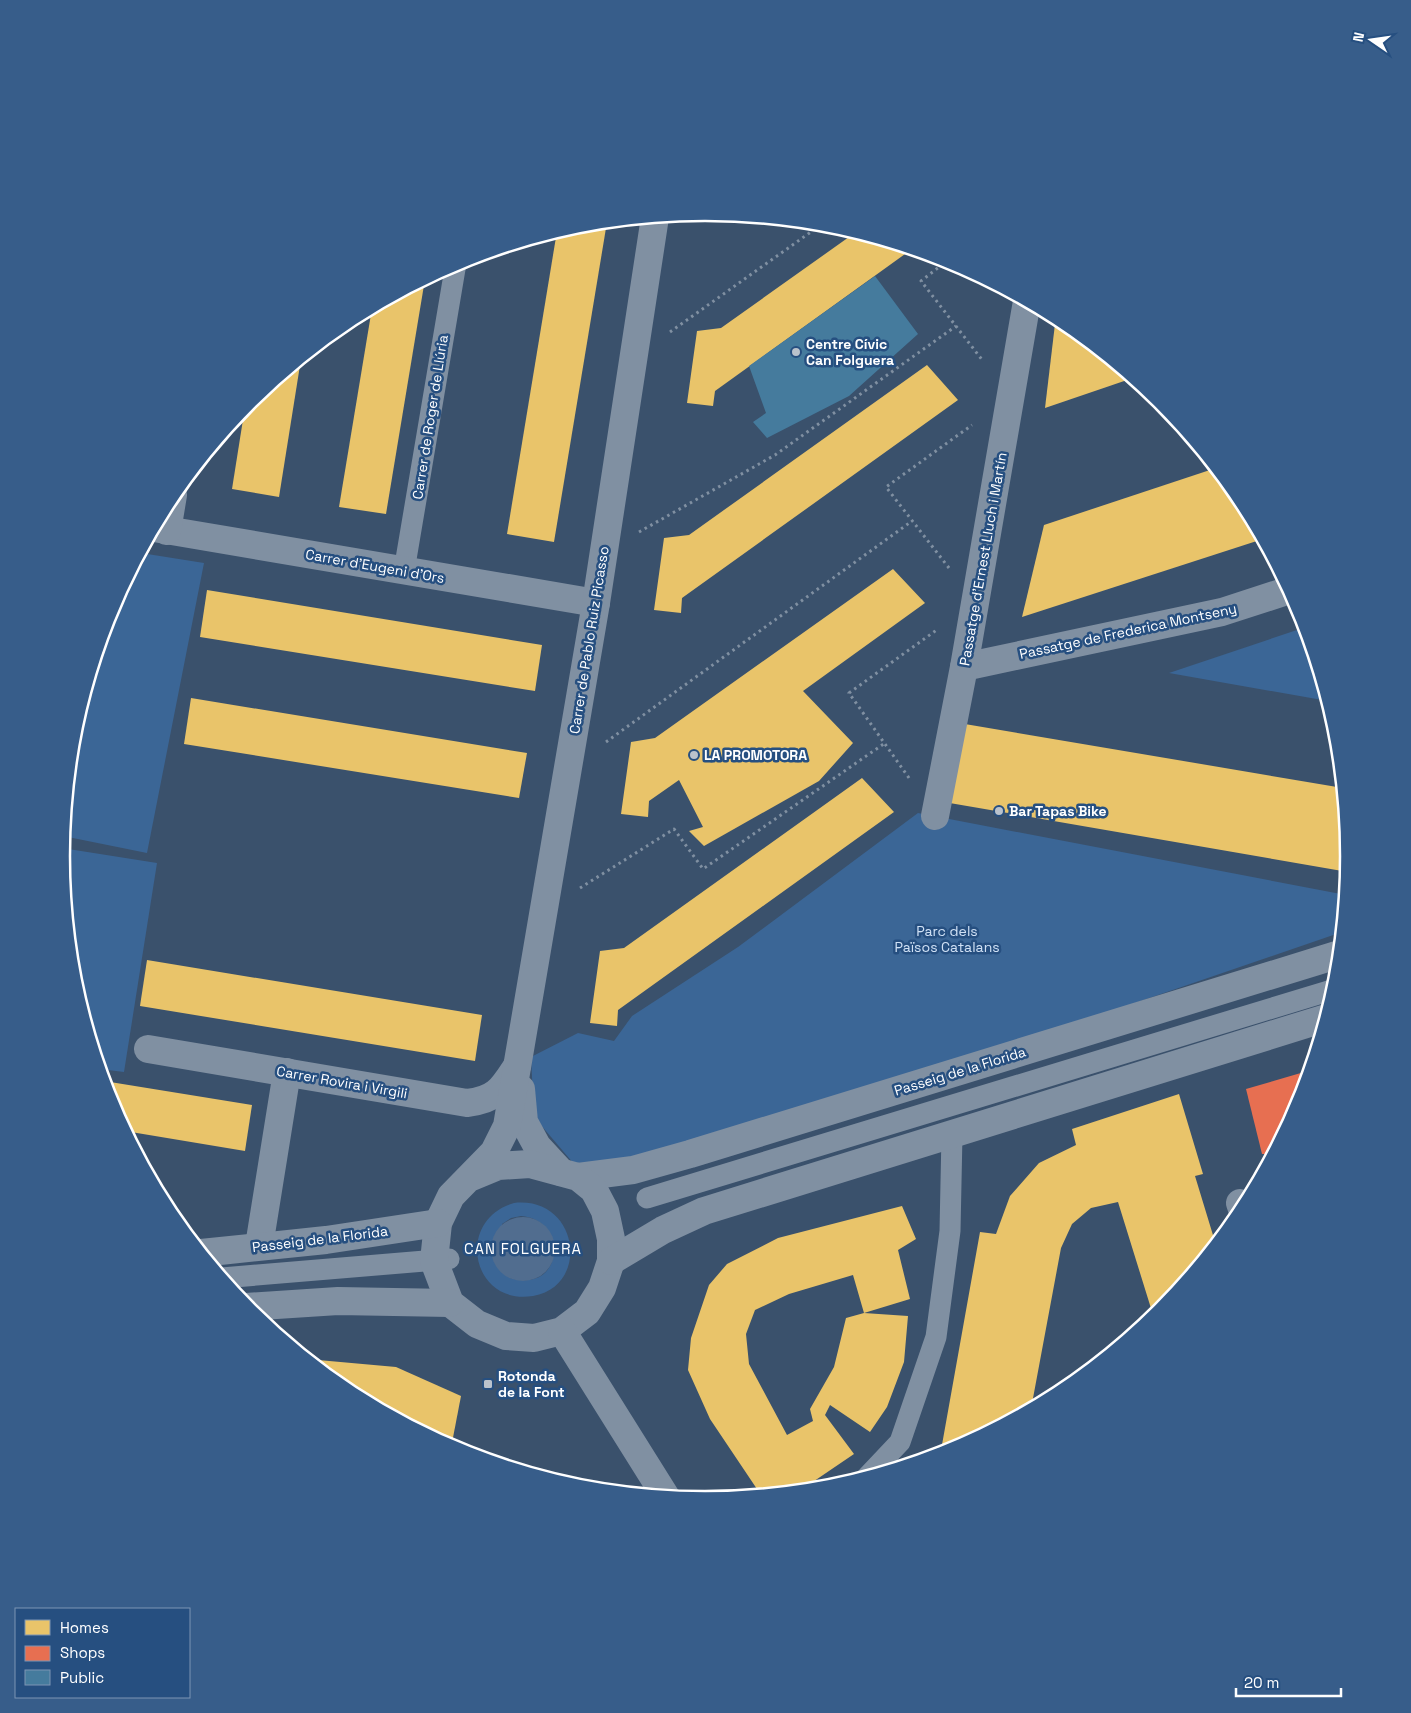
<svg xmlns="http://www.w3.org/2000/svg" width="1411" height="1713" font-family="'Space Grotesk',sans-serif">
<style>
.green{fill:#3b6696;fill-rule:evenodd}
.water{fill:#516d8f}
.homes{fill:#e9c46a;fill-rule:evenodd}
.shops{fill:#e76f51}
.public{fill:#457b9d}
.lines{fill:none;stroke-linecap:round;stroke-linejoin:round}
.path{stroke:#8090a2;stroke-width:3;stroke-dasharray:2.5 4;stroke-linecap:butt}
.pedestrian{stroke:#8090a2;stroke-width:21}
.minor{stroke:#8090a2;stroke-width:28}
.poi-dot{fill:#bac2cc;stroke:#264f80;stroke-width:2}
.labels{text-anchor:middle;stroke-width:5;stroke-linejoin:round;paint-order:stroke}
.poi-label{font-size:14px;font-weight:bold;fill:#fff;stroke:#264f80;text-anchor:start}
.street-label{font-size:14px;fill:#fff;stroke:#264f80}
.park-label{font-size:14px;fill:#d0e1f5;stroke:#264f80}
.neighbourhood-label{font-size:15px;letter-spacing:1px;fill:#fff;stroke:#264f80}
.rim{fill:none;stroke:#fff;stroke-width:2.5}
</style>
<rect width="100%" height="100%" fill="#3a516c"/>
<g class="green">
<polygon points="141,553 204,563 147,853 63,836 72,745 81,743 89,697 84,696 100,644 104,644 110,610"/>
<polygon points="1306,627 1328,701 1169,673"/>
<polygon points="918,813 1346,895 1342,932 1091,1018 604,1173 580,1171 534,1117 531,1057 578,1033 614,1041 632,1016 738,947"/>
<polygon points="62,848 157,863 124,1072 100,1069 74,982"/>
<path d="M 514,1203 C 579,1196 591,1286 533,1296 C 472,1306 454,1221 514,1203 ZM 521,1216 C 568,1219 565,1294 510,1278 L 502,1224 L 511,1218 Z"/>
</g>
<circle class="water" cx="523" cy="1249" r="32"/>
<g class="homes">
<polygon points="607,222 554,542 507,534 557,231 580,225"/>
<polygon points="856,232 912,249 715,391 713,406 687,403 697,331 721,328"/>
<polygon points="425,279 386,514 339,507 372,308"/>
<polygon points="1064,321 1133,378 1045,408 1055,324"/>
<polygon points="301,359 279,497 232,489 245,407"/>
<polygon points="927,365 958,400 682,598 681,613 654,610 664,538 689,535"/>
<polygon points="1216,468 1241,499 1263,539 1022,617 1044,525"/>
<polygon points="893,569 925,603 803,691 853,743 819,781 704,846 689,831 703,827 679,780 649,801 648,817 621,814 631,742 655,738"/>
<polygon points="207,590 542,645 535,691 200,637"/>
<polygon points="191,698 527,753 519,798 184,744"/>
<polygon points="953,722 1343,788 1350,856 1348,872 938,801"/>
<polygon points="862,778 894,812 618,1010 617,1026 590,1023 600,951 624,948"/>
<polygon points="147,960 482,1015 475,1061 140,1006"/>
<polygon points="104,1081 252,1105 245,1151 125,1131 110,1103"/>
<polygon points="1179,1094 1203,1174 1195,1176 1216,1245 1154,1318 1118,1202 1091,1208 1072,1224 1061,1248 1031,1409 952,1452 940,1456 980,1232 996,1234 1010,1196 1039,1163 1076,1145 1072,1129"/>
<path d="M 902,1206 L 916,1239 L 898,1250 L 910,1299 L 864,1313 L 908,1316 L 904,1362 L 887,1407 L 870,1432 L 830,1405 L 825,1415 L 854,1454 L 798,1492 L 761,1495 L 710,1419 L 688,1370 L 691,1338 L 709,1285 L 727,1264 L 778,1238 ZM 853,1275 L 864,1313 L 846,1318 L 834,1367 L 810,1409 L 813,1421 L 787,1435 L 749,1364 L 746,1334 L 755,1310 L 789,1294 Z"/>
<polygon points="307,1359 396,1367 461,1396 451,1448 347,1392"/>
</g>
<polygon class="shops" points="1311,1070 1301,1103 1273,1154 1262,1154 1246,1089"/>
<polygon class="public" points="875,276 918,334 849,396 767,438 753,422 766,413 749,366"/>
<g class="lines">
<g class="path">
<polyline points="948,260 921,281 983,361"/>
<polyline points="670,332 822,224"/>
<polyline points="639,532 775,455 956,326"/>
<polyline points="949,568 886,487 972,425"/>
<polyline points="606,742 912,521"/>
<polyline points="909,778 849,693 938,629"/>
<polyline points="580,888 674,829 703,869 885,743"/>
</g>
<g class="pedestrian">
<polyline points="404,571 456,263"/>
<polyline points="647,1198 1335,989"/>
<polyline points="222,1278 449,1259"/>
<polyline points="866,1478 900,1442 936,1337 950,1231 952,1134"/>
</g>
<g class="minor">
<polyline points="154,528 596,603"/>
<polyline points="167,531 173,495"/>
<polyline points="964,667 1222,612 1290,590"/>
<polyline points="935,816 964,667 1027,301"/>
<path d="M 148,1049 L 467,1103 C 496,1100 502,1089 517,1066"/>
<polyline points="521,1089 524,1122 537,1146 561,1172"/>
<polyline points="578,1177 633,1170 690,1154 1340,954"/>
<polyline points="469,1178 498,1166 530,1164 578,1177 594,1190 605,1211 611,1239 611,1261 602,1288 587,1312 562,1331 534,1338 506,1336 477,1324 450,1303 434,1261 438,1223 451,1196 494,1152 507,1126 596,603 655,217"/>
<polyline points="1240,1203 1243,1212"/>
<polyline points="259,1246 287,1072"/>
<polyline points="201,1253 326,1240 438,1223"/>
<polyline points="611,1261 663,1230 704,1211 1326,1018"/>
<polyline points="246,1307 338,1301 450,1303"/>
<polyline points="562,1331 666,1497"/>
</g>
</g>
<g class="poi-dot">
<circle cx="796" cy="352" r="5"/>
<circle cx="694" cy="755" r="5"/>
<circle cx="999" cy="811" r="5"/>
<rect x="483" y="1379" width="10" height="10" rx="2.5"/>
</g>
<g class="labels">
<g class="poi-label">
<text x="806" y="349">Centre Cívic<tspan x="806" dy="16">Can Folguera</tspan></text>
<text x="704" y="760">LA PROMOTORA</text>
<text x="1009" y="816">Bar Tapas Bike</text>
<text x="498" y="1381">Rotonda<tspan x="498" dy="16">de la Font</tspan></text>
</g>
<g class="street-label">
<text transform="translate(430 417) rotate(-81)" y="5">Carrer de Roger de Llúria</text>
<text transform="translate(983 559) rotate(-80)" y="5">Passatge d'Ernest Lluch i Martín</text>
<text transform="translate(375 566) rotate(10)" y="5">Carrer d'Eugeni d'Ors</text>
<text transform="translate(1128 631) rotate(-12)" y="5">Passatge de Frederica Montseny</text>
<text transform="translate(589 640) rotate(-81)" y="5">Carrer de Pablo Ruiz Picasso</text>
<text transform="translate(960 1071) rotate(-17)" y="5">Passeig de la Florida</text>
<text transform="translate(342 1082) rotate(10)" y="5">Carrer Rovira i Virgili</text>
<text transform="translate(320 1239) rotate(-7)" y="5">Passeig de la Florida</text>
</g>
<g class="park-label">
<text x="947" y="936">Parc dels<tspan x="947" dy="16">Països Catalans</tspan></text>
</g>
<g class="neighbourhood-label">
<text x="523" y="1254">CAN FOLGUERA</text>
</g>
</g>
<path d="M0 0H1411V1713H0ZM70 856a635 635 0 1 1 1270 0a635 635 0 1 1-1270 0Z" fill="#375d8a" fill-rule="evenodd"/>
<path class="rim" d="M70 856a635 635 0 1 1 1270 0a635 635 0 1 1-1270 0Z"/>
<rect x="15" y="1608" width="175" height="90" fill="#264f80" stroke="#7d95b3"/>
<rect x="25" y="1620" width="25" height="15" fill="#e9c46a" stroke="#7d95b3"/>
<text x="60" y="1633" font-size="15" fill="#ffffff">Homes</text>
<rect x="25" y="1646" width="25" height="15" fill="#e76f51" stroke="#7d95b3"/>
<text x="60" y="1658" font-size="15" fill="#ffffff">Shops</text>
<rect x="25" y="1670" width="25" height="15" fill="#457b9d" stroke="#7d95b3"/>
<text x="60" y="1683" font-size="15" fill="#ffffff">Public</text>
<g transform="translate(1371 40) rotate(283)" stroke="#264f80" stroke-width="4" paint-order="stroke">
<path d="M0-4L9 19L0 12L-9 19Z" fill="#ffffff"/>
<text y="-8" font-size="14" font-weight="bold" text-anchor="middle" fill="#ffffff">N</text>
</g>
<path d="M1236 1688v8h105v-8" fill="none" stroke="#ffffff" stroke-width="2.5"/>
<text x="1244" y="1688" font-size="15" fill="#ffffff" stroke="#264f80" stroke-width="4" paint-order="stroke">20 m</text>
</svg>
